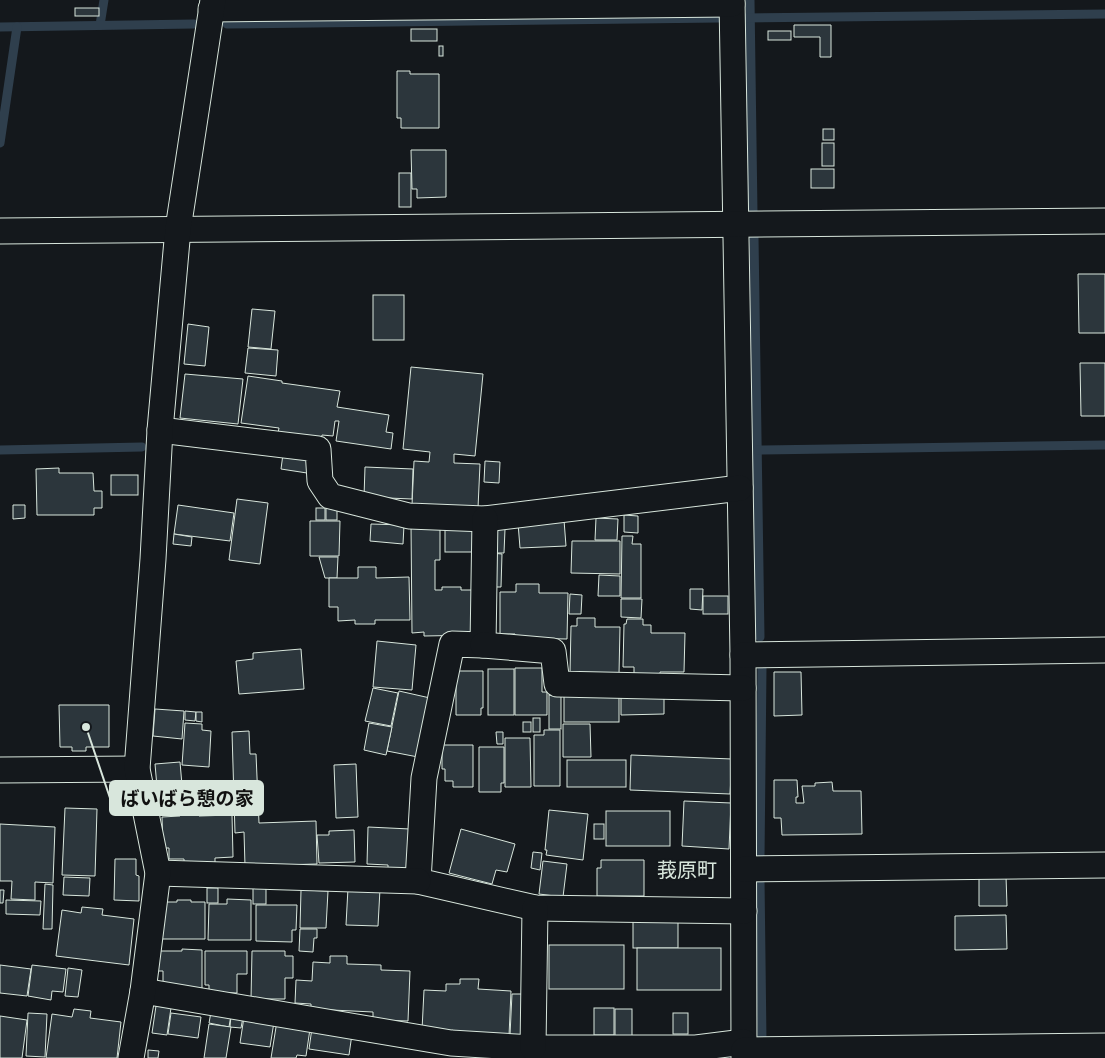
<svg xmlns="http://www.w3.org/2000/svg" width="1105" height="1058" font-family="Karla,'Noto Sans JP',sans-serif">
<style>
.lines{fill:none;stroke-linecap:round;stroke-linejoin:round}
.stream{stroke:#2f3f4d;stroke-width:9}
.building{fill:#2c363c;stroke:#d8e6dc}
.minor-casing{stroke:#d8e6dc;stroke-width:27}
.minor{stroke:#14181c;stroke-width:25}
.labels{text-anchor:middle;stroke-width:4;stroke-linejoin:round;paint-order:stroke}
.quarter-label{font-size:20px;fill:#d8e6dc;stroke:#14181c}
.leader{fill:none;stroke:#d8e6dc;stroke-width:2}
.callout-dot{fill:#d8e6dc;stroke:#14181c;stroke-width:2}
.callout{fill:#d8e6dc;stroke:#d8e6dc;stroke-width:2}
.callout-label{font-size:19px;text-anchor:middle;font-weight:bold;fill:#111}
</style>
<rect width="100%" height="100%" fill="#14181c"/>
<g class="lines">
<g class="stream">
<polyline points="750,0 753,212"/>
<polyline points="741,18 1105,14"/>
<polyline points="227,24 719,18"/>
<polyline points="100,25 104,0"/>
<polyline points="0,27 194,24"/>
<polyline points="0,143 17,27"/>
<polyline points="754,237 760,637"/>
<polyline points="0,450 142,447"/>
<polyline points="757,450 1105,445"/>
<polyline points="760,858 762,668"/>
<polyline points="760,879 762,1041"/>
</g>
</g>
<g class="building">
<rect x="75" y="8" width="24" height="8"/>
<polygon points="794,25 831,25 831,57 820,57 820,37 794,37"/>
<rect x="411" y="29" width="26" height="12"/>
<rect x="768" y="31" width="23" height="9"/>
<rect x="439" y="46" width="4" height="10"/>
<polygon points="397,71 410,71 410,74 439,74 439,128 401,128 401,118 397,118"/>
<rect x="823" y="129" width="11" height="11"/>
<rect x="822" y="143" width="12" height="23"/>
<polygon points="411,150 446,150 446,197 417,198 417,189 412,189"/>
<rect x="811" y="169" width="23" height="19"/>
<rect x="399" y="173" width="12" height="34"/>
<polygon points="1078,274 1105,274 1105,333 1079,333"/>
<rect x="373" y="295" width="31" height="45"/>
<polygon points="252,309 275,311 271,349 248,347"/>
<polygon points="188,324 209,327 205,366 184,364"/>
<polygon points="248,348 278,350 276,376 245,373"/>
<polygon points="1080,363 1105,363 1105,416 1081,416"/>
<polygon points="411,367 483,374 475,456 454,454 454,463 480,464 478,508 412,505 414,461 429,462 430,452 403,449"/>
<polygon points="185,374 243,379 238,424 180,418"/>
<polygon points="248,376 282,381 282,383 340,391 337,407 389,415 386,432 393,433 391,449 336,441 339,421 335,421 333,436 322,435 321,440 278,433 279,428 241,423"/>
<polygon points="283,454 309,457 307,473 281,469"/>
<polygon points="485,461 500,462 499,483 484,482"/>
<polygon points="365,467 413,469 412,499 364,497"/>
<polygon points="59,468 59,473 93,473 94,491 102,491 102,508 94,508 94,515 37,515 36,469"/>
<rect x="111" y="475" width="27" height="20"/>
<polygon points="237,499 268,503 260,564 229,560"/>
<polygon points="13,505 25,505 25,518 13,519"/>
<polygon points="178,505 234,513 230,541 174,534"/>
<rect x="316" y="508" width="9" height="12"/>
<rect x="326" y="508" width="11" height="12"/>
<polygon points="624,515 638,516 638,533 624,532"/>
<polygon points="596,518 618,519 617,540 595,540"/>
<polygon points="564,520 566,546 520,548 518,523"/>
<polygon points="310,521 340,521 339,556 310,556"/>
<polygon points="371,524 404,525 403,544 370,541"/>
<polygon points="440,524 440,560 435,560 435,590 442,590 442,587 461,587 461,590 476,590 477,635 424,636 424,632 412,633 411,525"/>
<rect x="445" y="528" width="32" height="24"/>
<polygon points="490,529 505,529 504,553 490,553"/>
<polygon points="174,534 192,537 191,546 173,544"/>
<polygon points="622,536 633,536 632,544 641,544 641,598 621,598"/>
<polygon points="572,541 620,541 620,574 571,573"/>
<polygon points="491,553 502,554 501,587 491,587"/>
<polygon points="319,557 338,557 337,578 325,578"/>
<polygon points="358,567 376,567 376,578 409,577 410,620 375,620 375,624 355,624 355,620 338,621 338,607 329,607 329,578 358,578"/>
<polygon points="599,575 620,576 620,596 598,596"/>
<polygon points="516,584 539,584 539,593 568,593 567,639 515,638 515,634 500,634 500,592 516,592"/>
<polygon points="690,589 703,589 702,610 690,609"/>
<polygon points="570,594 582,595 581,614 569,614"/>
<rect x="703" y="596" width="25" height="18"/>
<polygon points="621,599 642,599 641,618 621,617"/>
<polygon points="577,618 595,618 595,627 620,627 619,674 570,673 571,626 577,626"/>
<polygon points="627,619 643,619 643,625 651,625 651,633 685,633 684,672 660,672 660,679 634,679 634,667 623,667 624,624 626,624"/>
<polygon points="377,641 416,645 412,690 373,687"/>
<polygon points="301,649 304,689 239,694 236,661 253,659 253,653"/>
<polygon points="515,668 542,668 542,692 547,692 547,715 515,715"/>
<rect x="488" y="669" width="26" height="46"/>
<polygon points="456,671 483,671 483,708 481,708 481,715 456,715"/>
<polygon points="774,672 801,672 802,715 774,716"/>
<polygon points="373,688 398,693 391,726 365,721"/>
<polygon points="399,691 430,698 418,757 387,751"/>
<rect x="564" y="692" width="55" height="30"/>
<polygon points="621,692 664,692 664,714 621,715"/>
<rect x="549" y="695" width="12" height="34"/>
<polygon points="59,705 109,705 109,747 86,747 86,751 72,751 72,747 60,747"/>
<polygon points="155,709 184,711 182,739 153,736"/>
<polygon points="185,711 196,712 195,721 185,720"/>
<polygon points="196,712 202,712 202,722 196,721"/>
<rect x="533" y="718" width="7" height="14"/>
<rect x="523" y="722" width="8" height="10"/>
<polygon points="185,723 202,724 202,730 211,731 209,767 182,765"/>
<polygon points="369,723 392,727 386,755 364,750"/>
<polygon points="563,724 590,724 591,757 563,757"/>
<polygon points="544,730 560,730 560,786 534,786 534,735 544,735"/>
<polygon points="249,731 250,754 256,754 259,823 316,821 317,864 245,866 244,832 235,833 232,732"/>
<polygon points="496,732 503,732 503,744 497,744"/>
<polygon points="505,738 530,738 531,787 505,787"/>
<polygon points="442,745 473,745 473,787 453,787 453,781 445,781 445,769 442,769"/>
<polygon points="479,747 504,747 504,783 501,783 501,792 479,792"/>
<polygon points="631,755 732,759 730,794 630,790"/>
<rect x="567" y="760" width="59" height="27"/>
<polygon points="180,762 184,808 159,810 155,764"/>
<polygon points="356,764 358,817 336,818 334,765"/>
<polygon points="774,780 797,780 798,797 796,797 796,803 804,803 802,786 815,786 815,783 832,782 833,791 861,791 862,834 782,835 781,818 774,818"/>
<polygon points="684,801 731,803 729,849 682,846"/>
<polygon points="65,808 97,809 95,876 62,875"/>
<polygon points="199,809 199,816 232,815 233,857 215,858 215,863 184,864 184,859 169,859 169,848 163,848 162,817 180,816 180,810"/>
<polygon points="549,810 588,814 583,860 546,855 547,850 545,850"/>
<rect x="606" y="811" width="64" height="35"/>
<polygon points="0,824 55,827 53,883 35,882 35,900 11,899 12,881 0,881"/>
<rect x="594" y="824" width="10" height="15"/>
<polygon points="368,827 410,829 412,871 388,870 388,865 367,864"/>
<polygon points="461,829 515,844 507,872 496,870 492,884 449,873"/>
<polygon points="354,830 355,862 319,863 317,835 329,835 329,831"/>
<polygon points="533,852 542,853 540,870 531,868"/>
<polygon points="115,859 136,859 136,875 139,876 139,901 114,900"/>
<polygon points="601,860 644,860 644,896 597,896 597,868 601,868"/>
<polygon points="543,861 567,864 563,897 539,894"/>
<polygon points="979,876 1006,876 1007,906 979,906"/>
<polygon points="64,877 90,878 89,896 63,895"/>
<polygon points="45,884 53,885 52,929 43,929"/>
<rect x="207" y="888" width="11" height="15"/>
<rect x="253" y="888" width="13" height="16"/>
<polygon points="348,888 380,889 378,926 346,925"/>
<polygon points="0,890 4,890 3,903 0,903"/>
<polygon points="301,890 328,891 326,928 300,928"/>
<polygon points="227,899 251,900 251,940 208,940 209,904 227,904"/>
<polygon points="6,900 41,901 40,915 6,914"/>
<polygon points="177,900 191,900 191,902 205,902 205,939 162,939 162,902 177,902"/>
<polygon points="256,905 297,905 296,930 292,930 292,942 256,941"/>
<polygon points="82,907 103,909 102,915 134,919 129,965 56,956 62,910 81,913"/>
<polygon points="1006,915 1007,949 955,950 955,916"/>
<rect x="633" y="921" width="45" height="27"/>
<polygon points="300,929 317,929 317,938 314,938 313,952 299,951"/>
<rect x="549" y="945" width="75" height="44"/>
<rect x="637" y="948" width="84" height="42"/>
<polygon points="182,949 202,950 202,991 163,986 163,971 158,971 158,951 182,951"/>
<polygon points="205,951 247,951 247,974 237,974 237,993 209,992 209,985 205,985"/>
<polygon points="252,951 285,951 285,956 293,956 293,978 285,978 285,999 251,999"/>
<polygon points="330,956 347,956 347,964 381,965 381,970 410,971 408,1021 373,1020 373,1012 311,1009 311,1004 295,1003 296,980 312,981 313,962 330,963"/>
<polygon points="0,965 31,969 27,996 0,993"/>
<polygon points="32,965 66,969 63,992 52,991 51,1000 28,996"/>
<polygon points="68,968 82,970 78,997 65,996"/>
<polygon points="460,979 479,979 478,989 511,991 509,1036 422,1030 424,990 446,991 446,984 460,984"/>
<polygon points="512,994 527,994 526,1035 510,1035"/>
<polygon points="156,1006 171,1008 167,1035 152,1033"/>
<rect x="594" y="1008" width="20" height="27"/>
<polygon points="74,1009 91,1011 90,1018 121,1022 117,1058 46,1058 52,1014 72,1017"/>
<rect x="615" y="1009" width="17" height="27"/>
<polygon points="211,1012 231,1015 229,1027 209,1023"/>
<polygon points="28,1013 47,1014 45,1057 26,1056"/>
<polygon points="171,1013 201,1017 198,1038 168,1034"/>
<rect x="673" y="1013" width="15" height="21"/>
<polygon points="231,1015 243,1017 241,1028 230,1027"/>
<polygon points="0,1016 27,1020 22,1058 0,1058"/>
<polygon points="244,1017 274,1022 270,1047 240,1043"/>
<polygon points="277,1021 310,1029 306,1056 297,1055 296,1058 271,1058"/>
<polygon points="209,1024 231,1027 226,1058 204,1058"/>
<polygon points="312,1028 352,1034 349,1055 309,1049"/>
<polygon points="148,1050 159,1051 158,1058 148,1058"/>
</g>
<g class="lines">
<defs>
<g id="minor">
<polyline points="732,0 743,655 744,1058"/>
<polyline points="211,9 732,4"/>
<polyline points="0,231 1105,221"/>
<polyline points="160,430 318,449 320,481 330,496 409,516 485,519 740,488"/>
<polyline points="485,519 483,645 452,644 424,778 418,881 535,908 744,911"/>
<polyline points="483,645 553,651 557,684 743,688"/>
<polyline points="743,655 1105,650"/>
<polyline points="0,770 137,769"/>
<polyline points="744,869 1105,865"/>
<polyline points="158,873 418,881"/>
<polyline points="143,991 451,1043 533,1048 696,1048 744,1042"/>
<polyline points="533,1048 535,908"/>
<polyline points="744,1050 1105,1046"/>
<polyline points="131,1058 143,991 158,873 137,769 153,559 160,430 178,229 213,0"/>
</g>
</defs>
<use href="#minor" class="minor-casing"/>
<use href="#minor" class="minor"/>
</g>
<g class="labels">
<g class="quarter-label">
<text x="687" y="877">莪原町</text>
</g>
</g>
<path class="leader" d="M86 727L110 798"/>
<circle class="callout-dot" cx="86" cy="727" r="5"/>
<rect class="callout" x="110" y="781" width="153" height="34" rx="5"/>
<g class="callout-label">
<text x="187" y="805">ばいばら憩の家</text>
</g>
</svg>
